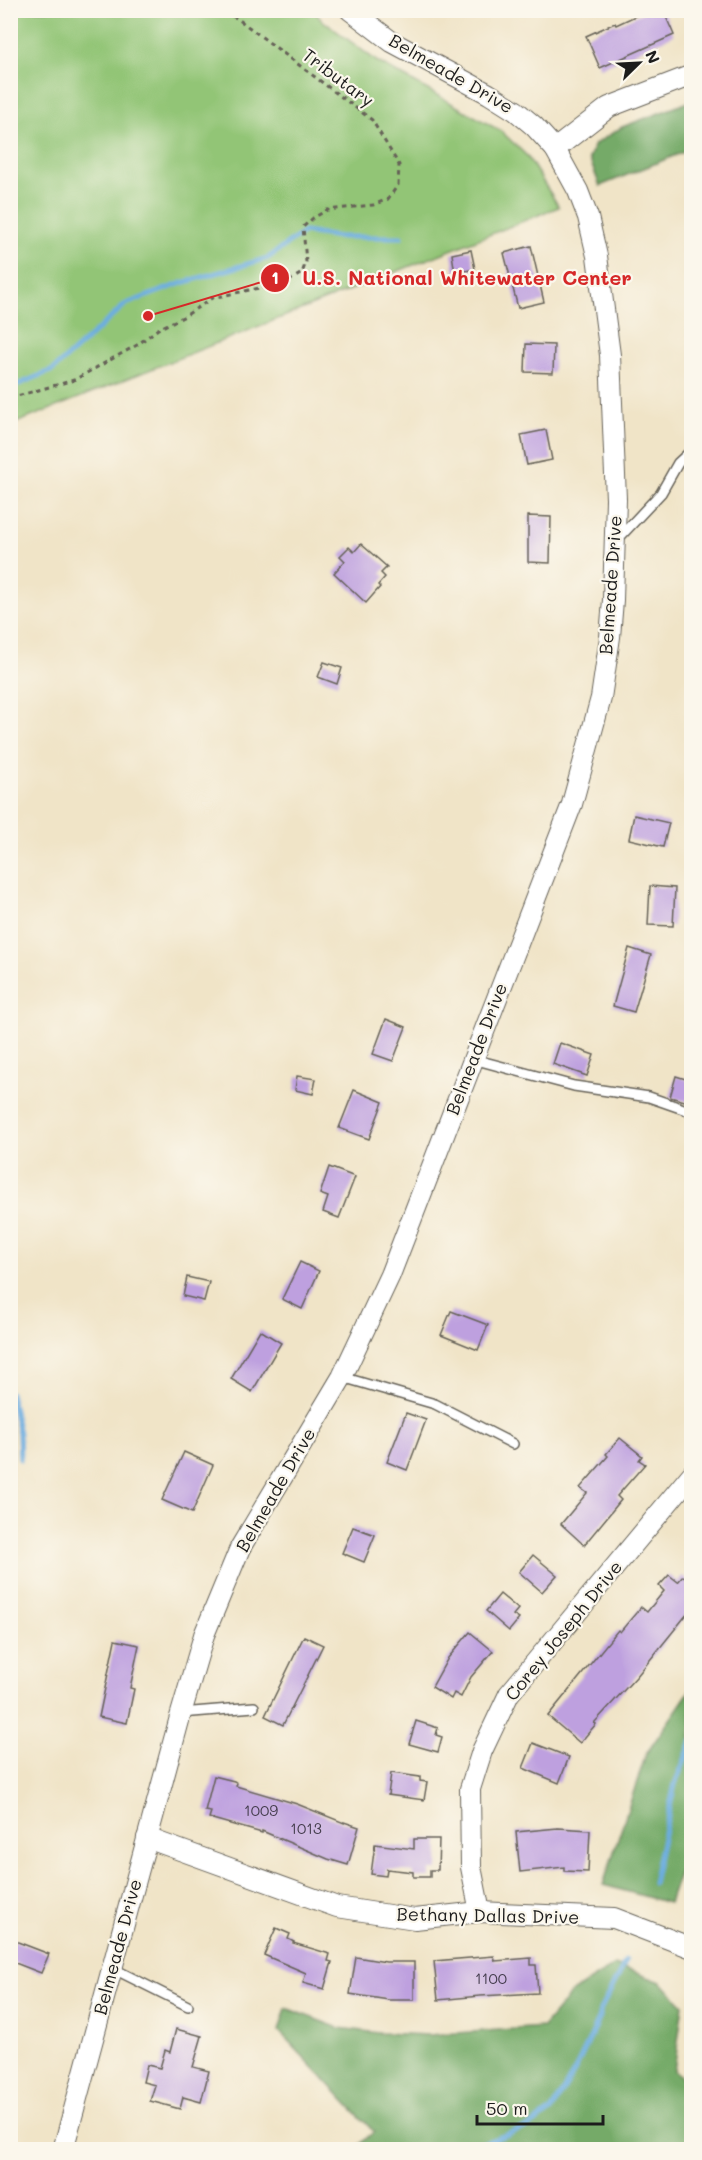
<svg xmlns="http://www.w3.org/2000/svg" width="702" height="2160" font-family="Mali,sans-serif">
<style>
.green{fill:#92c576;stroke:#577049;stroke-width:1.5}
.forest{fill:#75aa67;stroke:#486342;stroke-width:1.5}
.lines{fill:none;stroke-linecap:round;stroke-linejoin:round}
.stream{stroke:#6cade0;stroke-width:5}
.building{fill:#bea0df}
.lane-casing{stroke:#666258;stroke-width:12}
.street-casing{stroke:#666258;stroke-width:22}
.path{stroke:#666258;stroke-width:3;stroke-dasharray:4.5 4.5;stroke-linecap:butt}
.lane{stroke:#fff;stroke-width:9}
.street{stroke:#fff;stroke-width:20}
.labels{text-anchor:middle;stroke-width:4.5;stroke-linejoin:round;paint-order:stroke}
.number-label{font-size:15px;fill:#443d4d}
.street-label{font-size:18px;fill:#1c1c1c;stroke:#fbf7ec}
.leader{fill:none;stroke:#d62828;stroke-width:2}
.callout-dot{fill:#d62828;stroke:#fbf7ec;stroke-width:2}
.mark-label{font-size:18px;text-anchor:middle;font-weight:bold;fill:#fff}
.callout-label{font-size:20px;text-anchor:middle;font-weight:bold;fill:#d62828;stroke:#fbf7ec;stroke-width:4.5;stroke-linejoin:round;paint-order:stroke}
</style>
<rect width="100%" height="100%" fill="#fbf7ec"/>
<filter id="ink" filterUnits="userSpaceOnUse"><feTurbulence type="fractalNoise" baseFrequency=".0167" numOctaves="2"/><feDisplacementMap in="SourceGraphic" scale="12" xChannelSelector="R" yChannelSelector="G"/><feConvolveMatrix kernelMatrix="1 2 1 2 8 2 1 2 1" color-interpolation-filters="sRGB"/></filter>
<filter id="wash" filterUnits="userSpaceOnUse"><feTurbulence type="fractalNoise" baseFrequency=".008" numOctaves="4" result="noise"/><feDisplacementMap in="SourceGraphic" scale="24" xChannelSelector="R" yChannelSelector="G"/><feGaussianBlur stdDeviation="1.35" result="paint"/><feColorMatrix in="noise" values="0 0 0 0 0 0 0 0 0 0 0 0 0 0 0 0 0 1.4 0 .05"/><feComposite in="paint" operator="in"/></filter>
<g filter="url(#wash)">
<rect width="100%" height="100%" fill="#f0e4c7"/>
<polygon class="green" points="11,10 314,11 322,20 378,62 501,131 527,156 559,207 11,425"/>
<g class="forest">
<polygon points="691,101 691,149 600,186 589,158 595,144 622,127"/>
<polygon points="691,1689 691,1839 669,1903 603,1885 646,1754"/>
<polygon points="615,1965 661,1982 683,2005 674,2071 691,2084 691,2149 354,2149 374,2132 279,2031 286,2008 339,2028 379,2033 429,2035 543,2027 573,1991"/>
</g>
<g class="lines">
<g class="stream">
<polyline points="10,388 53,370 126,304 182,283 268,258 304,232 339,237 401,237"/>
<polyline points="10,1393 19,1433 20,1459"/>
<polyline points="653,1883 675,1784 692,1742"/>
<polyline points="459,2150 478,2145 530,2126 551,2111 574,2072 600,2017 600,2010 626,1961"/>
</g>
</g>
<g id="blocks">
<g class="building">
<polygon points="648,10 663,10 674,35 600,68 586,36 615,23 616,25"/>
<polygon points="531,246 544,302 518,308 504,253"/>
<polygon points="471,250 475,269 455,273 452,254"/>
<polygon points="526,344 554,345 553,373 525,372"/>
<polygon points="546,430 552,460 527,465 521,435"/>
<polygon points="528,516 551,517 550,563 528,562"/>
<polygon points="361,544 387,567 381,573 385,577 378,585 380,587 366,603 334,573 345,561 340,556 349,547 354,552"/>
<polygon points="324,662 342,668 337,684 318,677"/>
<polygon points="634,815 669,823 663,847 629,839"/>
<polygon points="650,886 675,888 673,926 648,925"/>
<polygon points="629,948 651,955 634,1012 613,1006"/>
<polygon points="386,1019 406,1027 393,1061 373,1054"/>
<polygon points="560,1043 594,1055 587,1076 553,1064"/>
<polygon points="297,1076 316,1079 313,1094 295,1090"/>
<polygon points="676,1076 692,1081 692,1103 670,1097"/>
<polygon points="354,1090 383,1102 369,1139 339,1128"/>
<polygon points="329,1167 355,1177 339,1218 323,1212 328,1197 320,1194"/>
<polygon points="300,1262 319,1271 302,1309 282,1299"/>
<polygon points="187,1277 209,1282 204,1301 183,1296"/>
<polygon points="451,1311 488,1325 478,1350 441,1335"/>
<polygon points="260,1330 281,1343 252,1392 231,1379"/>
<polygon points="406,1413 426,1420 407,1470 387,1462"/>
<polygon points="620,1438 642,1456 639,1460 645,1464 617,1496 621,1500 584,1545 561,1524 587,1493 580,1488 608,1456 606,1454"/>
<polygon points="184,1452 213,1465 192,1513 162,1500"/>
<polygon points="353,1527 375,1535 364,1562 342,1553"/>
<polygon points="533,1555 557,1575 542,1592 519,1572"/>
<polygon points="669,1575 678,1582 683,1576 692,1583 692,1608 637,1676 594,1723 596,1724 580,1743 548,1716 618,1630 620,1632 641,1607 647,1612 664,1591 659,1586"/>
<polygon points="500,1594 518,1609 513,1615 519,1619 509,1631 486,1611"/>
<polygon points="470,1632 493,1651 471,1677 461,1697 454,1693 451,1699 432,1687 448,1658"/>
<polygon points="304,1636 323,1645 283,1725 265,1716"/>
<polygon points="115,1640 139,1645 130,1688 134,1689 127,1723 99,1717"/>
<polygon points="416,1721 438,1728 436,1735 442,1737 438,1752 409,1744"/>
<polygon points="533,1743 569,1757 559,1783 523,1768"/>
<polygon points="391,1773 420,1777 420,1781 427,1782 424,1800 388,1795"/>
<polygon points="214,1776 234,1781 237,1783 236,1786 297,1804 344,1823 344,1822 359,1827 348,1865 328,1859 262,1831 262,1833 209,1818 211,1812 205,1811"/>
<polygon points="558,1828 590,1830 588,1872 564,1871 564,1867 520,1872 516,1832"/>
<polygon points="414,1839 439,1839 438,1870 430,1870 430,1877 413,1877 413,1872 387,1869 386,1876 371,1874 375,1844 414,1849"/>
<polygon points="276,1928 290,1934 288,1939 294,1942 293,1943 330,1954 328,1961 332,1962 324,1989 303,1983 306,1973 264,1955"/>
<polygon points="10,1939 49,1954 41,1973 10,1961"/>
<polygon points="494,1956 495,1961 531,1958 531,1965 536,1965 538,1993 480,1996 438,2000 434,1961"/>
<polygon points="356,1957 386,1962 414,1962 414,2000 389,2000 350,1994"/>
<polygon points="176,2029 202,2036 193,2067 209,2071 201,2102 183,2097 180,2109 150,2101 155,2085 143,2082 147,2065 160,2068 165,2050 170,2052"/>
</g>
</g>
</g>
<g filter="url(#ink)">
<use href="#blocks" fill-opacity="0" stroke="#666258" stroke-width="1.5"/>
<g class="lines">
<defs>
<g id="lane">
<polyline points="617,540 661,493 678,463 692,450"/>
<polyline points="473,1059 574,1086 649,1097 692,1112"/>
<polyline points="342,1377 435,1404 513,1444"/>
<polyline points="181,1713 254,1707"/>
<polyline points="112,1968 188,2006"/>
</g>
<g id="street">
<polyline points="555,149 609,107 692,75"/>
<polyline points="147,1838 337,1907 415,1919 480,1912 614,1918 692,1948"/>
<polyline points="480,1912 471,1867 470,1789 482,1751 509,1694 692,1474"/>
<polyline points="63,2150 180,1717 204,1635 240,1548 342,1377 390,1275 572,804 601,698 610,637 613,600 616,499 610,355 597,256 588,217 578,191 555,149 534,126 516,111 489,94 392,42 350,10"/>
</g>
</defs>
<use href="#lane" class="lane-casing"/>
<use href="#street" class="street-casing"/>
<polyline class="path" points="10,398 74,380 137,345 158,329 185,316 212,298 287,282 302,273 306,262 303,227 313,218 327,210 373,205 388,199 398,185 399,165 372,120 238,19 221,10"/>
<use href="#lane" class="lane"/>
<use href="#street" class="street"/>
</g>
</g>
<g class="labels">
<g class="number-label">
<text x="261" y="1816">1009</text>
<text x="306" y="1834">1013</text>
<text x="491" y="1984">1100</text>
</g>
<g class="street-label">
<text transform="translate(451 74) rotate(30)" y="6">Belmeade Drive</text>
<text transform="translate(338 78) rotate(37)" y="6">Tributary</text>
<text transform="translate(611 585) rotate(-86)" y="6">Belmeade Drive</text>
<text transform="translate(477 1049) rotate(-69)" y="6">Belmeade Drive</text>
<text transform="translate(276 1490) rotate(-60)" y="6">Belmeade Drive</text>
<text transform="translate(564 1631) rotate(-51)" y="6">Corey Joseph Drive</text>
<text transform="translate(488 1916) rotate(1)" y="6">Bethany Dallas Drive</text>
<text transform="translate(118 1947) rotate(-75)" y="6">Belmeade Drive</text>
</g>
</g>
<path class="leader" d="M148 316L275 278"/>
<g class="callout-dot">
<circle cx="148" cy="316" r="6"/>
<circle cx="275" cy="278" r="15"/>
</g>
<g class="mark-label">
<text x="275" y="284">1</text>
</g>
<g class="callout-label">
<text x="467" y="285">U.S. National Whitewater Center</text>
</g>
<rect width="702" height="2160" fill="none" stroke="#fbf7ec" stroke-width="36"/>
<g transform="translate(639 63) rotate(66)" stroke="#fbf7ec" stroke-width="4.5" paint-order="stroke">
<path d="M0-4.5L10 22L0 15L-10 22Z" fill="#1c1c1c"/>
<text y="-9" font-size="16" font-weight="bold" text-anchor="middle" fill="#1c1c1c">N</text>
</g>
<path d="M477 2115v9h126v-9" fill="none" stroke="#1c1c1c" stroke-width="3"/>
<text x="486" y="2115" font-size="18" fill="#1c1c1c" stroke="#fbf7ec" stroke-width="4.5" paint-order="stroke">50 m</text>
</svg>
